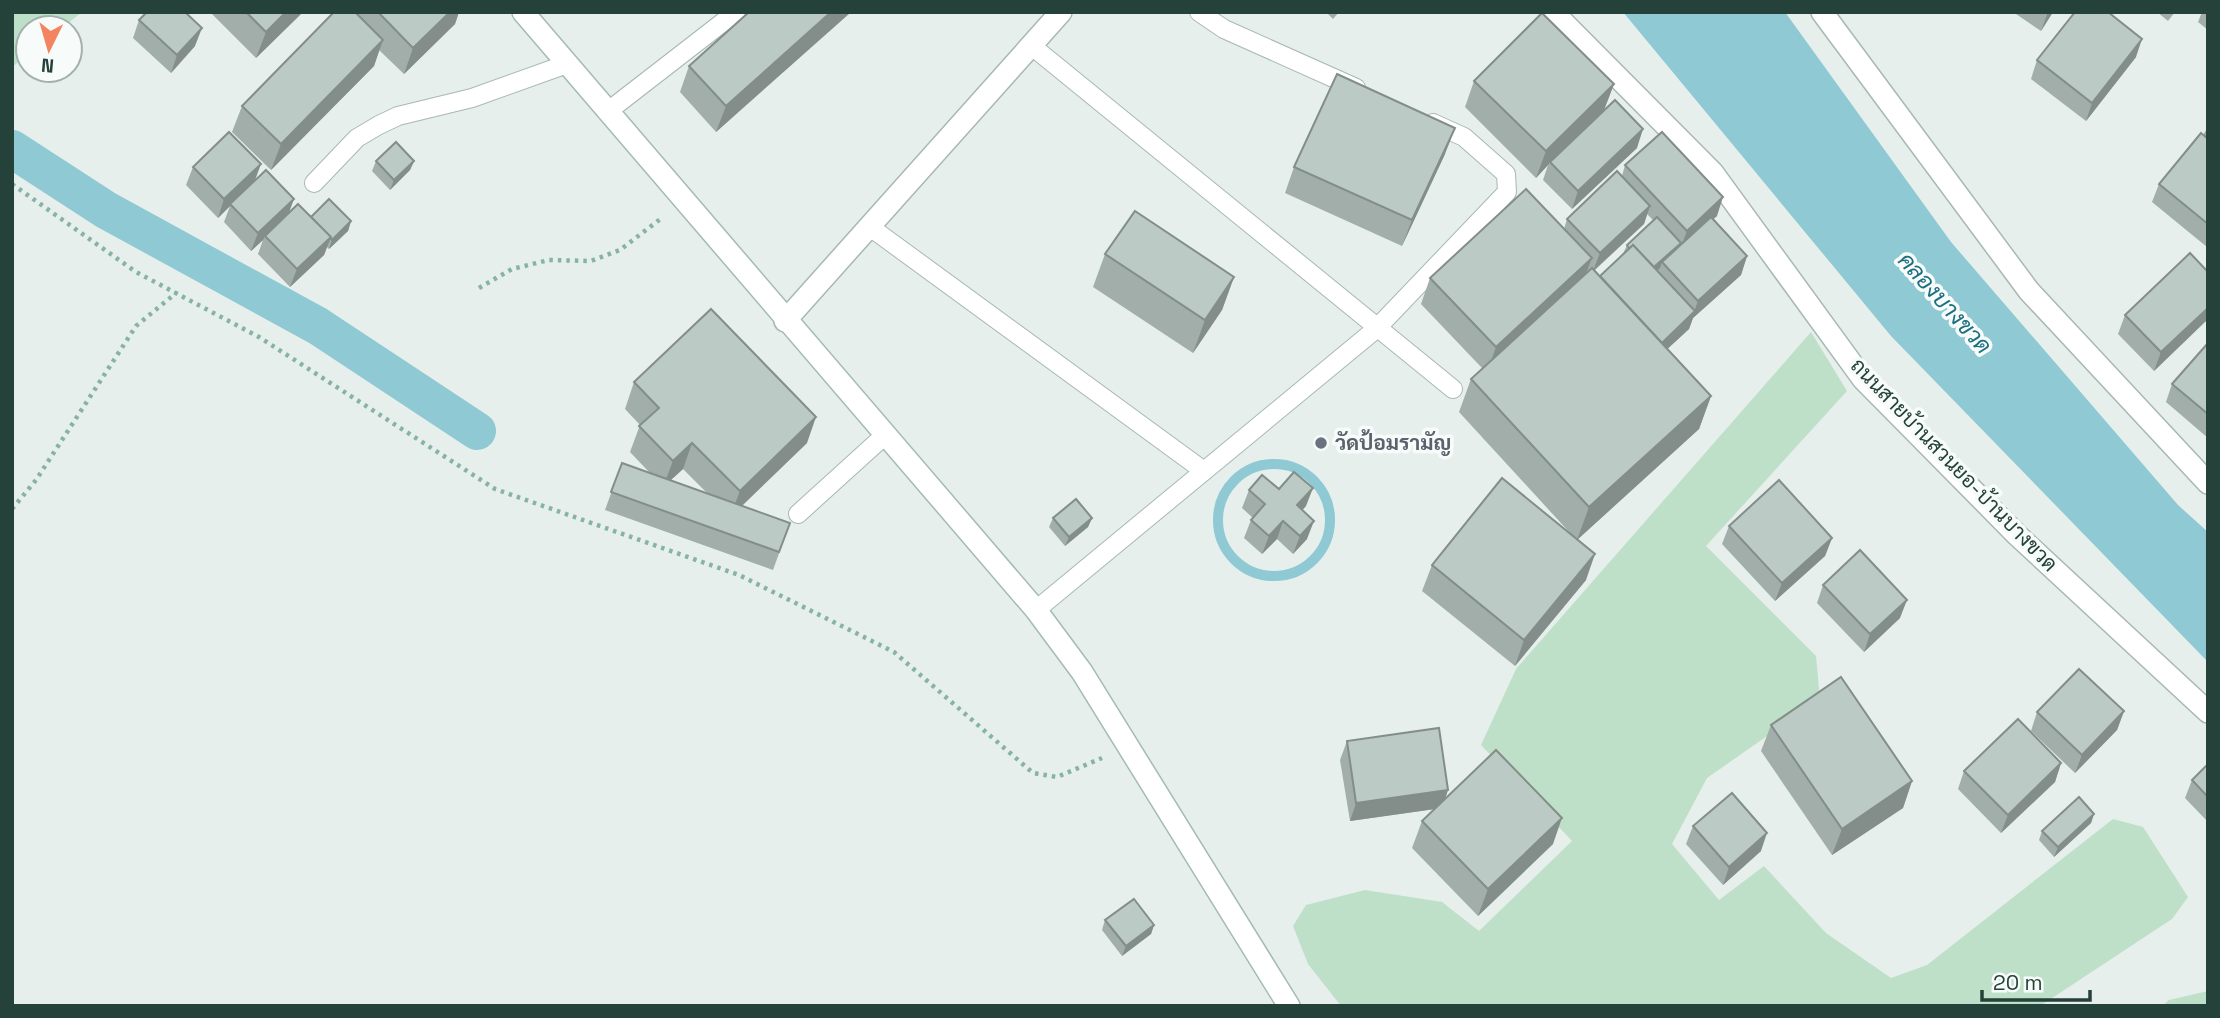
<svg xmlns="http://www.w3.org/2000/svg" width="2220" height="1018" font-family="'Space Grotesk',Sarabun,sans-serif">
<style>
.green{fill:#bfe0c8}
.water{fill:#8ec9d4}
.lines{fill:none;stroke-linecap:round;stroke-linejoin:round}
.stream{stroke:#8ec9d4;stroke-width:10}
.canal{stroke:#8ec9d4;stroke-width:38}
.service-casing{stroke:#a8b8b2;stroke-width:20}
.minor-casing{stroke:#a8b8b2;stroke-width:24}
.secondary-casing{stroke:#a4bbb3;stroke-width:24}
.path{stroke:#86b3a5;stroke-width:4.5;stroke-dasharray:3.5 5;stroke-linecap:butt}
.service{stroke:#fff;stroke-width:18}
.minor{stroke:#fff;stroke-width:21}
.secondary{stroke:#fff;stroke-width:21}
.wall{fill:#a1aea9;fill-rule:evenodd}
.shaded-wall{fill:#838d89}
.building{fill:#bbcac4;stroke:#838d89;stroke-width:2}
.worship-dot{fill:#6b7280;stroke:#f7fbf9;stroke-width:2.5}
.labels{text-anchor:middle;stroke-width:7;stroke-linejoin:round;paint-order:stroke}
.worship-label{font-size:21px;font-weight:bold;fill:#5b616d;stroke:#f7fbf9;text-anchor:start}
.street-label{font-size:21px;fill:#24423a;stroke:#f7fbf9}
.water-label{font-size:23px;font-style:italic;fill:#1c6f80;stroke:#f7fbf9}
</style>
<rect width="100%" height="100%" fill="#e6efeb"/>
<g class="green">
<polygon points="12,12 82,12 62,28 28,28 28,55 12,67"/>
<polygon points="1811,332 1847,391 1706,546 1816,656 1820,699 1707,778 1672,844 1719,900 1764,866 1826,933 1891,978 1927,965 2113,819 2143,827 2188,897 2172,919 2040,1006 1341,1006 1308,964 1293,926 1306,905 1365,890 1442,902 1479,931 1572,841 1481,745 1516,669"/>
<polygon points="2208,991 2208,1006 2162,1006 2169,1000"/>
</g>
<polygon class="water" points="1623,12 1785,12 1951,242 2178,505 2208,532 2208,662 1891,336"/>
<g class="lines">
<circle class="stream" cx="1274" cy="520" r="56"/>
<polyline class="canal" points="12,149 106,210 318,326 477,431"/>
<defs>
<g id="service">
<polyline points="1199,12 1224,29 1356,88"/>
<polyline points="1033,47 1453,389"/>
<polyline points="607,112 736,12"/>
<polyline points="314,183 357,138 379,125 398,116 472,98 567,64"/>
<polyline points="870,227 1204,471"/>
<polyline points="798,514 884,436"/>
<polyline points="1036,610 1376,329 1507,192 1506,174 1464,137 1433,123"/>
</g>
<g id="minor">
<polyline points="1553,12 1713,173 1863,379 2017,535 2208,712"/>
<polyline points="1822,12 2029,291 2208,483"/>
<polyline points="785,321 1061,12"/>
</g>
<polyline id="secondary" points="523,12 1036,610 1082,672 1289,1006"/>
</defs>
<use href="#service" class="service-casing"/>
<use href="#minor" class="minor-casing"/>
<use href="#secondary" class="secondary-casing"/>
<g class="path">
<polyline points="12,184 136,272 259,337 495,489 739,575 894,652 1033,773 1057,777 1102,758"/>
<polyline points="479,288 512,269 549,260 591,261 620,250 663,217"/>
<polyline points="12,509 36,480 136,326 176,293"/>
</g>
<use href="#service" class="service"/>
<use href="#minor" class="minor"/>
<use href="#secondary" class="secondary"/>
</g>
<g class="wall">
<polygon points="210,12 303,12 256,58"/>
<polygon points="334,12 459,12 455,24 404,74 379,50 374,66 271,170 232,132 242,106"/>
<polygon points="851,12 716,132 680,92 689,66"/>
<polygon points="1326,12 1339,12 1333,19"/>
<polygon points="2013,12 2053,12 2041,31"/>
<polygon points="2157,12 2175,12 2168,21"/>
<polygon points="2202,12 2208,12 2208,30 2198,22"/>
<polygon points="139,20 195,46 171,73 133,38"/>
<polygon points="2136,57 2086,121 2031,79 2037,60"/>
<polygon points="1474,81 1614,84 1604,110 1637,148 1572,209 1543,180 1548,165 1536,178 1465,107"/>
<polygon points="2208,127 2208,247 2207,247 2152,202 2159,184 2203,135"/>
<polygon points="1445,154 1402,246 1285,193 1294,167"/>
<polygon points="376,161 414,161 410,170 390,190 372,171"/>
<path d="M 1625,165 L 1717,216 L 1713,219 L 1747,256 L 1741,275 L 1693,318 L 1689,329 L 1667,349 L 1711,396 L 1699,429 L 1578,539 L 1586,580 L 1515,666 L 1422,591 L 1432,565 L 1571,534 L 1459,412 L 1471,379 L 1482,368 L 1421,304 L 1430,278 L 1564,229 L 1567,219 L 1622,176 ZM 1647,214 L 1654,221 L 1627,245 L 1623,254 L 1600,276 L 1595,270 L 1644,224 Z"/>
<polygon points="193,167 255,181 289,213 351,221 348,231 329,249 327,247 324,255 290,287 258,254 263,240 251,251 224,222 230,206 218,218 186,185"/>
<polygon points="1105,254 1234,277 1222,310 1193,353 1093,287"/>
<polygon points="2208,272 2208,319 2154,371 2118,334 2125,315"/>
<polygon points="2208,343 2208,438 2166,402 2172,384"/>
<path d="M 634,382 L 807,443 L 742,506 L 790,523 L 773,570 L 605,510 L 622,463 L 650,473 L 630,452 L 640,425 L 625,409 ZM 683,469 L 707,493 L 671,480 Z"/>
<polygon points="1279,489 1306,506 1302,510 1307,539 1293,554 1277,539 1262,554 1244,538 1251,520 1253,518 1242,508 1249,490"/>
<polygon points="1053,518 1092,518 1088,527 1065,546 1049,527"/>
<polygon points="1729,526 1832,538 1825,556 1775,601 1722,544"/>
<polygon points="1823,585 1900,618 1864,652 1817,603"/>
<polygon points="2124,711 2117,730 2075,773 2031,731 2037,712"/>
<polygon points="1771,725 1912,781 1903,808 1832,855 1761,751"/>
<polygon points="1347,741 1448,790 1445,799 1553,844 1478,916 1412,848 1422,821 1435,809 1350,821 1340,760"/>
<polygon points="2061,763 2055,782 2001,833 1958,789 1964,771"/>
<polygon points="2208,764 2208,822 2185,798 2192,780"/>
<polygon points="2094,814 2091,823 2054,857 2039,840 2042,831"/>
<polygon points="1693,826 1761,851 1723,885 1686,844"/>
<polygon points="1105,920 1154,925 1151,934 1122,956 1102,930"/>
</g>
<g class="shaded-wall">
<polygon points="286,12 303,12 256,58 266,32"/>
<polygon points="450,12 459,12 455,24 404,74 413,48"/>
<polygon points="831,12 851,12 716,132 726,106"/>
<polygon points="2048,12 2053,12 2041,31"/>
<polygon points="202,28 195,46 171,73 177,55"/>
<polygon points="2142,39 2136,57 2086,121 2092,103"/>
<polygon points="383,40 374,66 271,170 281,144"/>
<polygon points="1614,84 1604,110 1550,162 1548,165 1536,178 1546,151"/>
<polygon points="1455,128 1445,154 1402,246 1412,220"/>
<polygon points="1643,129 1637,148 1572,209 1578,191"/>
<polygon points="414,161 410,170 390,190 394,180"/>
<polygon points="261,164 254,183 230,204 230,206 218,218 224,199"/>
<polygon points="1723,197 1717,216 1680,249 1687,231"/>
<polygon points="294,199 287,218 265,236 263,240 251,251 258,233"/>
<polygon points="1650,206 1644,224 1593,271 1600,253"/>
<polygon points="351,221 348,231 329,249 332,240"/>
<polygon points="331,237 324,255 290,287 297,269"/>
<polygon points="1681,243 1678,252 1662,262 1660,268 1646,280 1650,270"/>
<polygon points="1747,256 1741,275 1693,318 1689,329 1649,366 1656,348 1694,312 1698,301"/>
<polygon points="1592,258 1582,284 1487,373 1496,347"/>
<polygon points="1234,277 1222,310 1193,353 1205,320"/>
<polygon points="2208,308 2208,319 2154,371 2161,352"/>
<polygon points="1711,396 1699,429 1577,540 1589,507"/>
<polygon points="816,417 807,443 730,517 740,491"/>
<polygon points="692,443 683,469 663,487 673,461"/>
<polygon points="1313,488 1306,506 1290,524 1297,505"/>
<polygon points="1092,518 1088,527 1065,546 1069,537"/>
<polygon points="1283,521 1277,539 1262,554 1269,536"/>
<polygon points="1314,521 1307,539 1293,554 1300,536"/>
<polygon points="1832,538 1825,556 1775,601 1782,583"/>
<polygon points="1595,554 1586,580 1515,666 1524,640"/>
<polygon points="1907,600 1900,618 1864,652 1870,634"/>
<polygon points="2124,711 2117,730 2075,773 2082,755"/>
<polygon points="2061,763 2055,782 2001,833 2008,815"/>
<polygon points="1912,781 1903,808 1832,855 1842,829"/>
<polygon points="1448,790 1442,808 1350,821 1356,803"/>
<polygon points="2094,814 2091,823 2054,857 2058,847"/>
<polygon points="1562,818 1553,844 1478,916 1488,889"/>
<polygon points="1767,833 1761,851 1723,885 1729,867"/>
<polygon points="1154,925 1151,934 1122,956 1126,946"/>
</g>
<g class="building">
<polygon points="147,12 185,12 202,28 177,55 139,20"/>
<polygon points="246,12 286,12 266,32"/>
<polygon points="334,12 355,12 383,40 281,144 242,106"/>
<polygon points="378,12 450,12 413,48"/>
<polygon points="749,12 831,12 726,106 689,66"/>
<polygon points="2075,12 2108,12 2142,39 2092,103 2037,60"/>
<polygon points="1542,13 1614,84 1546,151 1474,81"/>
<polygon points="1337,74 1455,128 1412,220 1294,167"/>
<polygon points="1615,100 1643,129 1578,191 1550,162"/>
<polygon points="229,132 261,164 224,199 193,167"/>
<polygon points="1662,132 1723,197 1687,231 1625,165"/>
<polygon points="2201,133 2208,139 2208,224 2159,184"/>
<polygon points="396,142 414,161 394,180 376,161"/>
<polygon points="266,170 294,199 258,233 230,204"/>
<polygon points="1617,171 1650,206 1600,253 1567,219"/>
<polygon points="1526,189 1592,258 1496,347 1430,278"/>
<polygon points="329,199 351,221 332,240 311,217"/>
<polygon points="298,204 331,237 297,269 265,236"/>
<polygon points="1135,211 1234,277 1205,320 1105,254"/>
<polygon points="1657,217 1681,243 1654,267 1633,245 1630,249 1627,245"/>
<polygon points="1711,217 1747,256 1698,301 1662,262"/>
<polygon points="1633,245 1695,311 1662,343 1600,276"/>
<polygon points="2190,253 2208,272 2208,308 2161,352 2125,315"/>
<polygon points="1592,268 1711,396 1589,507 1471,379"/>
<polygon points="711,309 816,417 740,491 692,443 673,461 639,426 659,408 634,382"/>
<polygon points="2208,343 2208,414 2172,384"/>
<polygon points="622,463 790,523 779,552 611,492"/>
<polygon points="1294,472 1313,488 1297,505 1314,521 1300,536 1283,521 1269,536 1251,520 1265,504 1249,490 1262,475 1279,489"/>
<polygon points="1502,478 1595,554 1524,640 1432,565"/>
<polygon points="1779,480 1832,538 1782,583 1729,526"/>
<polygon points="1076,499 1092,518 1069,537 1053,518"/>
<polygon points="1860,550 1907,600 1870,634 1823,585"/>
<polygon points="2079,669 2124,711 2082,755 2037,712"/>
<polygon points="1841,677 1912,781 1842,829 1771,725"/>
<polygon points="2018,719 2061,763 2008,815 1964,771"/>
<polygon points="1439,728 1448,790 1356,803 1347,741"/>
<polygon points="1496,750 1562,818 1488,889 1422,821"/>
<polygon points="2208,764 2208,797 2192,780"/>
<polygon points="1732,793 1767,833 1729,867 1693,826"/>
<polygon points="2079,797 2094,814 2058,847 2042,831"/>
<polygon points="1134,899 1154,925 1126,946 1105,920"/>
</g>
<circle class="worship-dot" cx="1321" cy="443" r="7"/>
<g class="labels">
<g class="worship-label">
<text x="1335" y="450">วัดป้อมรามัญ</text>
</g>
<g class="street-label">
<text transform="translate(1954 465) rotate(46)" y="7">ถนนสายบ้านสวนยอ-บ้านบางขวด</text>
</g>
<g class="water-label">
<text transform="translate(1945 303) rotate(48)" y="8">คลองบางขวด</text>
</g>
</g>
<rect width="2220" height="1018" fill="none" stroke="#24423a" stroke-width="28"/>
<g transform="translate(49 49) rotate(185)"><circle r="33" fill="#f7fbf9" stroke="#a3b1ad" stroke-width="2"/>
<path d="M0-5L12 26L0 18L-12 26Z" fill="#f4845f"/>
<text y="-10" font-size="19" font-weight="bold" text-anchor="middle" fill="#24423a">N</text>
</g>
<path d="M1982 990v10h108v-10" fill="none" stroke="#24423a" stroke-width="3.5"/>
<text x="1993" y="990" font-size="21" fill="#24423a" stroke="#f7fbf9" stroke-width="5" paint-order="stroke">20 m</text>
</svg>
